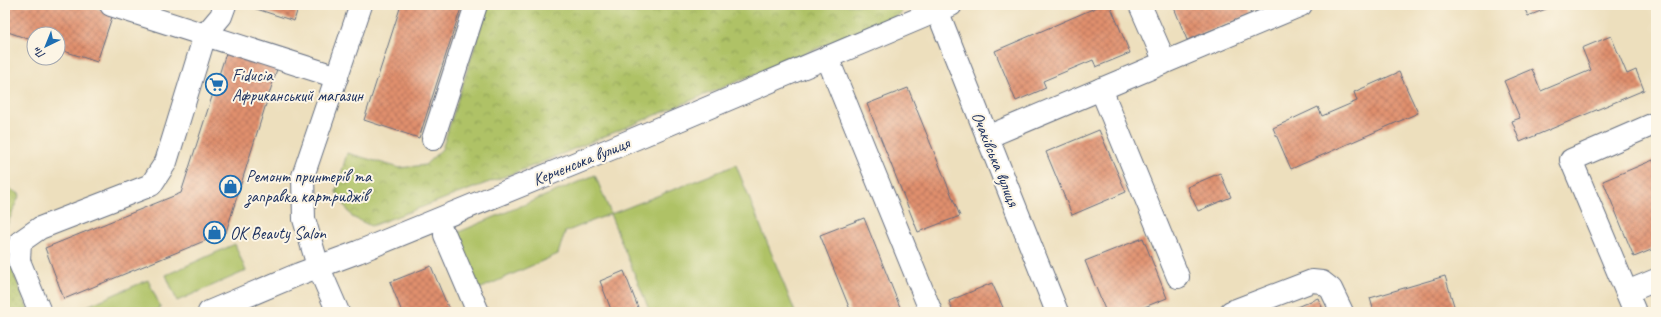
<svg xmlns="http://www.w3.org/2000/svg" width="1661" height="317" font-family="Caveat,sans-serif">
<style>
.grass{fill:#afc266;stroke:#657862}
.park{fill:url(#park-crowns);stroke:#657862}
.garden{fill:url(#garden-dots);stroke:#657862}
.building{fill:url(#building-cross-hatch)}
.lines{fill:none;stroke-linecap:round;stroke-linejoin:round}
.minor-casing{stroke:#646d7f;stroke-width:24}
.minor{stroke:#fff;stroke-width:22}
.labels{text-anchor:middle;stroke-width:4;stroke-linejoin:round;paint-order:stroke}
.poi-label{font-size:17px;fill:#1b2f5e;stroke:#fcf5e5;text-anchor:start}
.street-label{font-size:17px;fill:#1b2f5e;stroke:#fcf5e5}
</style>
<defs>
<pattern id="park-crowns" width="20" height="18" patternUnits="userSpaceOnUse"><rect width="20" height="18" fill="#afc266"/><path d="M2 6a3 3 0 1 1 6 0M12 15a3 3 0 1 1 6 0" fill="none" stroke="#8e9e57"/></pattern>
<pattern id="garden-dots" width="8" height="8" patternUnits="userSpaceOnUse"><rect width="8" height="8" fill="#afc266"/><path d="M2 2h.1M6 6h.1" fill="none" stroke="#8e9e57" stroke-width="1.8" stroke-linecap="round"/></pattern>
<pattern id="building-cross-hatch" width="8" height="8" patternUnits="userSpaceOnUse"><rect width="8" height="8" fill="#e08f6d"/><path d="M0 0l8 8M0 8l8-8" fill="none" stroke="#b5755d"/></pattern>
</defs>
<rect width="100%" height="100%" fill="#fcf5e5"/>
<filter id="ink" filterUnits="userSpaceOnUse"><feTurbulence type="fractalNoise" baseFrequency=".025" numOctaves="2"/><feDisplacementMap in="SourceGraphic" scale="8" xChannelSelector="R" yChannelSelector="G"/><feConvolveMatrix kernelMatrix="1 2 1 2 8 2 1 2 1" color-interpolation-filters="sRGB"/></filter>
<filter id="wash" filterUnits="userSpaceOnUse"><feTurbulence type="fractalNoise" baseFrequency=".012" numOctaves="4" result="noise"/><feDisplacementMap in="SourceGraphic" scale="16" xChannelSelector="R" yChannelSelector="G"/><feGaussianBlur stdDeviation="0.9" result="paint"/><feColorMatrix in="noise" values="0 0 0 0 0 0 0 0 0 0 0 0 0 0 0 0 0 1.4 0 .05"/><feComposite in="paint" operator="in"/></filter>
<g filter="url(#wash)">
<rect width="100%" height="100%" fill="#eddfbd"/>
<g class="grass">
<polygon points="736,165 795,312 650,312 610,214 565,232 558,254 477,290 454,234 595,175 611,214"/>
<polygon points="235,244 246,271 177,301 166,275"/>
<polygon points="148,280 161,308 152,312 73,312"/>
</g>
<polygon class="park" points="488,5 902,5 901,14 530,167 371,226 352,217 336,192 347,153 400,168 425,165 442,149"/>
<g class="garden">
<polygon points="5,187 20,194 5,230"/>
<polygon points="5,243 9,261 29,312 5,312"/>
</g>
<g id="blocks">
<g class="building">
<polygon points="9,5 88,5 113,14 97,62 58,49 58,34 34,34 34,41 5,31 5,18"/>
<polygon points="244,5 299,5 294,21"/>
<polygon points="401,5 462,5 419,138 364,120"/>
<polygon points="1102,5 1110,5 1130,53 1096,67 1093,60 1043,81 1046,88 1016,101 995,51"/>
<polygon points="1173,5 1247,5 1251,14 1187,40"/>
<polygon points="1523,5 1556,5 1528,16"/>
<polygon points="1611,36 1627,74 1636,70 1644,90 1520,142 1512,121 1520,118 1504,81 1532,69 1541,91 1591,70 1582,48"/>
<polygon points="226,53 277,69 226,232 64,299 45,248 181,193"/>
<polygon points="1399,72 1418,113 1291,169 1273,128 1318,107 1322,116 1357,101 1354,92"/>
<polygon points="908,88 960,216 918,232 867,104"/>
<polygon points="1099,130 1126,192 1072,215 1046,152"/>
<polygon points="1653,160 1656,167 1656,248 1634,257 1603,181"/>
<polygon points="1220,173 1231,197 1198,211 1187,187"/>
<polygon points="864,218 902,312 851,312 820,235"/>
<polygon points="1143,238 1167,298 1132,312 1106,312 1085,261"/>
<polygon points="431,266 450,312 402,312 390,282"/>
<polygon points="624,271 639,310 633,312 612,312 600,281"/>
<polygon points="1445,276 1456,312 1374,312 1370,298"/>
<polygon points="992,283 1005,312 953,312 949,301"/>
<polygon points="1318,298 1324,312 1285,312"/>
</g>
</g>
</g>
<g filter="url(#ink)">
<use href="#blocks" fill-opacity="0" stroke="#646d7f" stroke-width="1"/>
<g class="lines">
<defs>
<g id="minor">
<polyline points="111,5 337,77"/>
<polyline points="935,5 1057,312"/>
<polyline points="1140,5 1165,62"/>
<polyline points="827,57 931,312"/>
<polyline points="1101,89 1178,277"/>
<polyline points="987,137 1301,5"/>
<polyline points="433,139 476,5"/>
<polyline points="445,235 478,312"/>
<polyline points="1627,292 1656,280"/>
<polyline points="40,312 19,261 20,242 40,228 151,185 166,162 205,35 221,16 225,5"/>
<polyline points="209,312 299,274 358,252 613,148 951,5"/>
<polyline points="338,312 318,266 304,219 303,176 361,5"/>
<polyline points="1231,312 1312,281 1322,282 1331,289 1342,312"/>
<polyline points="1635,312 1571,160 1656,123"/>
</g>
</defs>
<use href="#minor" class="minor-casing"/>
<use href="#minor" class="minor"/>
</g>
</g>
<defs>
<symbol id="supermarket-ring" viewBox="-11 -11 22 22"><circle r="9.5" fill="#fcf5e5" stroke="#1f6fb2" stroke-width="1.5"/><path d="M-6-5.5h2.5l.6 2H6L4.5 2H-2.5L-4.4-4H-6ZM-1.5 3.2a1.3 1.3 0 1 0 .1 0ZM3 3.2a1.3 1.3 0 1 0 .1 0Z" fill="#1f6fb2"/></symbol>
<symbol id="shop-ring" viewBox="-11 -11 22 22"><circle r="9.5" fill="#fcf5e5" stroke="#1f6fb2" stroke-width="1.5"/><path d="M-5-2.5h2.3a2.7 3.5 0 0 1 5.4 0H5L5.5 6h-11ZM-1.5-2.5h3a1.5 2.3 0 0 0-3 0Z" fill="#1f6fb2"/></symbol>
</defs>
<g fill-rule="evenodd">
<use href="#supermarket-ring" x="204" y="72" width="25" height="25"/>
<use href="#shop-ring" x="218" y="174" width="25" height="25"/>
<use href="#shop-ring" x="202" y="220" width="25" height="25"/>
</g>
<g class="labels">
<g class="poi-label">
<text x="232" y="81">Fiducia<tspan x="232" dy="20">Африканський магазин</tspan></text>
<text x="246" y="182">Ремонт принтерів та<tspan x="246" dy="20">заправка картриджів</tspan></text>
<text x="230" y="239">OK Beauty Salon</text>
</g>
<g class="street-label">
<text transform="translate(996 159) rotate(68)" y="6">Очаківська вулиця</text>
<text transform="translate(581 161) rotate(-22)" y="6">Керченська вулиця</text>
</g>
</g>
<rect width="1661" height="317" fill="none" stroke="#fcf5e5" stroke-width="20"/>
<g transform="translate(46 46) rotate(223)"><circle r="19" fill="#fcf5e5" stroke="#a2a6af"/>
<path d="M0-3L7 15L0 10L-7 15Z" fill="#1f6fb2"/>
<text y="-6" font-size="11" font-weight="bold" text-anchor="middle" fill="#1b2f5e">Пн</text>
</g>
</svg>
